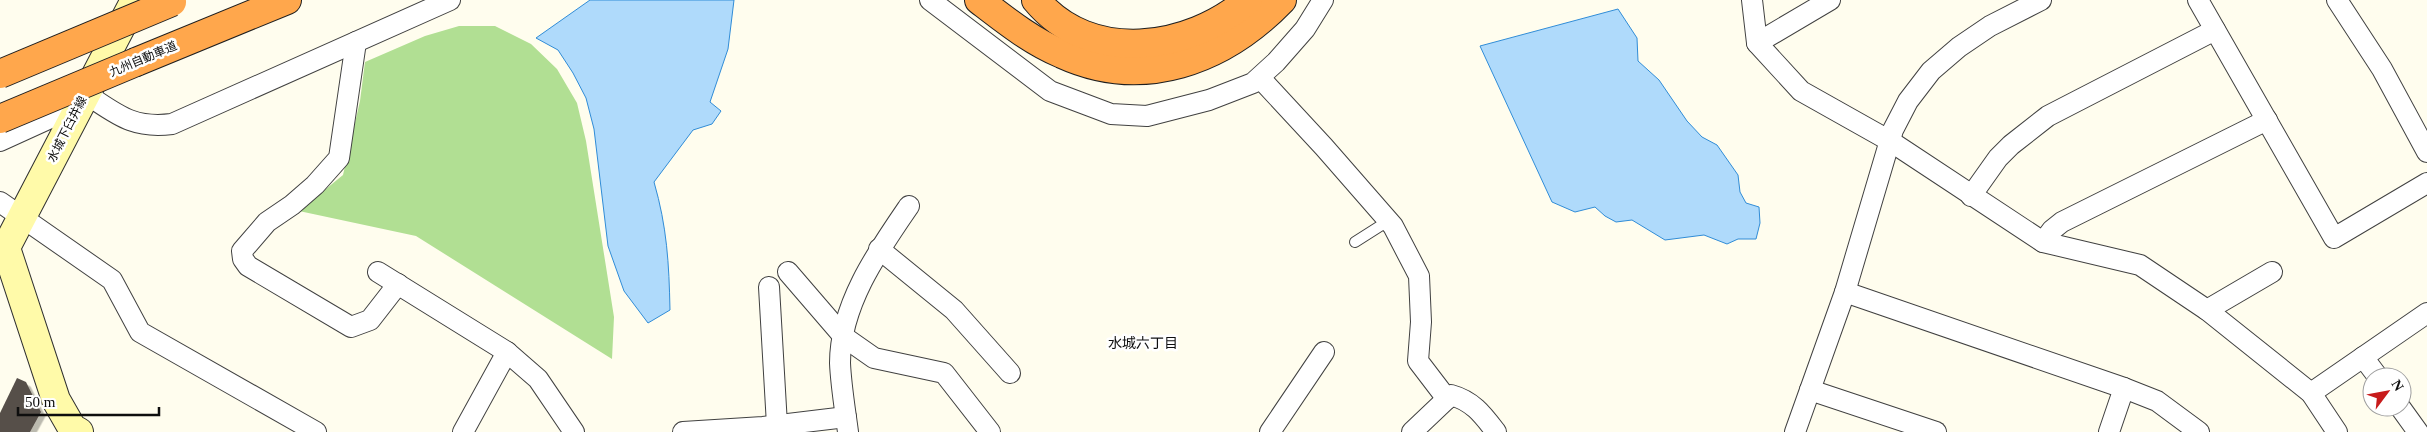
<svg xmlns="http://www.w3.org/2000/svg" width="2427" height="432" font-family="'Times New Roman','Noto Sans JP',serif">
<style>
.forest{fill:#b1df93}
.water{fill:#afdafb;stroke:#308cd7}
.building{fill:#574f49;filter:url(#shadow)}
.lines{fill:none;stroke-linecap:round;stroke-linejoin:round}
.lane-casing{stroke:#414141;stroke-width:12}
.street-casing{stroke:#414141;stroke-width:22}
.secondary-casing{stroke:#303030;stroke-width:30}
.highway-casing{stroke:#1f1f1f;stroke-width:30}
.lane{stroke:#fff;stroke-width:10}
.street{stroke:#fff;stroke-width:20}
.secondary{stroke:#fffaa9;stroke-width:28}
.highway{stroke:#ffa74c;stroke-width:28}
.highway-bridge-casing{stroke:#1f1f1f;stroke-width:30;stroke-linecap:butt}
.highway-bridge{stroke:#ffa74c;stroke-width:28}
.labels{text-anchor:middle;stroke-width:5;stroke-linejoin:round;paint-order:stroke}
.street-label{font-size:12px;fill:#0e0e0e;stroke:#fff}
.neighbourhood-label{font-size:14px;fill:#0e0e0e;stroke:#fff}
</style>
<defs>
<filter id="shadow"><feDropShadow dx="4.5" dy="4.5" stdDeviation="0" flood-color="#0004"/></filter>
</defs>
<rect width="100%" height="100%" fill="#fffdee"/>
<polygon class="forest" points="459,26 495,26 531,44 557,69 577,103 586,141 614,317 612,359 416,236 299,211 343,175 360,101 365,62 425,36"/>
<g class="water">
<path d="M 590,0 L 734,0 L 728,49 L 710,102 L 721,111 L 712,124 L 693,130 L 654,182 C 667,227 669,263 670,310 L 648,323 L 624,291 L 608,246 L 594,129 L 586,98 L 573,73 L 558,50 L 536,38 Z"/>
<polygon points="1618,9 1637,38 1638,61 1659,80 1687,121 1702,137 1717,145 1738,175 1740,192 1746,203 1759,207 1760,223 1756,239 1738,239 1727,244 1704,235 1665,240 1632,220 1616,222 1605,216 1595,207 1575,212 1552,202 1480,46"/>
</g>
<polygon class="building" points="17,378 26,382 41,412 30,432 0,432 0,413"/>
<g class="lines">
<defs>
<polyline id="lane" points="1355,242 1388,221"/>
<g id="street">
<polyline points="930,0 1050,91 1111,114 1147,116 1209,100 1253,83 1276,62 1305,29 1323,0"/>
<polyline points="1752,0 1757,43 1801,91 1890,141 2043,242 2140,265 2207,310 2311,393 2337,432"/>
<polyline points="2198,0 2334,238 2427,183"/>
<polyline points="2337,0 2382,69 2427,152"/>
<polyline points="356,42 339,158 315,185 292,205 267,222 242,251 243,259 248,266 351,327 370,320 398,284"/>
<polyline points="1757,43 1830,0"/>
<polyline points="1260,78 1324,147 1393,226 1419,276 1421,322 1418,361 1447,399"/>
<path d="M 86,94 C 117,114 132,129 172,124 L 450,0"/>
<polyline points="0,141 79,105"/>
<polyline points="1971,196 1998,158 2011,145 2048,116 2215,30"/>
<polyline points="0,202 112,280 140,332 316,432"/>
<polyline points="2043,242 2052,230 2062,222 2267,120"/>
<polyline points="879,249 954,310 1010,373"/>
<polyline points="378,272 507,352 538,379 574,432"/>
<polyline points="788,272 844,337 874,358 944,373 990,432"/>
<polyline points="769,287 777,425"/>
<polyline points="1845,292 2124,388 2157,401 2199,432"/>
<polyline points="2207,310 2272,272"/>
<polyline points="2363,357 2378,377"/>
<polyline points="1810,390 1936,432"/>
<polyline points="2311,393 2427,313"/>
<polyline points="2400,407 2418,432"/>
<polyline points="463,432 507,352"/>
<polyline points="683,432 763,427 846,417"/>
<path d="M 848,432 C 845,409 841,386 840,363 C 840,305 878,251 909,206"/>
<polyline points="1270,432 1324,352"/>
<path d="M 1412,432 L 1451,395 C 1473,401 1483,415 1496,432"/>
<polyline points="1795,432 1845,292 1893,130 1908,101 1931,71 1959,47 1990,26 2041,0"/>
<polyline points="2109,432 2124,388"/>
</g>
<g id="secondary">
<polyline points="6,248 56,400 72,428 79,432"/>
<polyline points="0,259 135,0"/>
</g>
<g id="highway">
<path d="M 979,0 C 1005,20 1031,41 1062,54 C 1143,91 1223,61 1282,0"/>
<path d="M 1036,0 C 1090,65 1189,51 1248,0"/>
<polyline points="136,62 287,0"/>
</g>
</defs>
<use href="#lane" class="lane-casing"/>
<use href="#street" class="street-casing"/>
<use href="#secondary" class="secondary-casing"/>
<use href="#highway" class="highway-casing"/>
<use href="#lane" class="lane"/>
<use href="#street" class="street"/>
<use href="#secondary" class="secondary"/>
<use href="#highway" class="highway"/>
<defs>
<g id="highway-bridge">
<polyline points="0,74 172,2"/>
<polyline points="0,119 136,62"/>
</g>
</defs>
<use href="#highway-bridge" class="highway-bridge-casing"/>
<use href="#highway-bridge" class="highway-bridge"/>
</g>
<g class="labels">
<g class="street-label">
<text transform="translate(143 59) rotate(-23)" y="4">九州自動車道</text>
<text transform="translate(67 129) rotate(-63)" y="4">水城下臼井線</text>
</g>
<g class="neighbourhood-label">
<text x="1143" y="348">水城六丁目</text>
</g>
</g>
<g transform="translate(2387 392) rotate(58)"><circle r="24" fill="#ffffff" stroke="#9f9f9f"/>
<path d="M0-4L9 19L0 12L-9 19Z" fill="#c81b1b"/>
<text y="-8" font-size="14" font-weight="bold" text-anchor="middle" fill="#0e0e0e">N</text>
</g>
<path d="M18 407v8h141v-8" fill="none" stroke="#0e0e0e" stroke-width="2.5"/>
<text x="25" y="407" font-size="15" fill="#0e0e0e" stroke="#ffffff" stroke-width="4" paint-order="stroke">50 m</text>
</svg>
